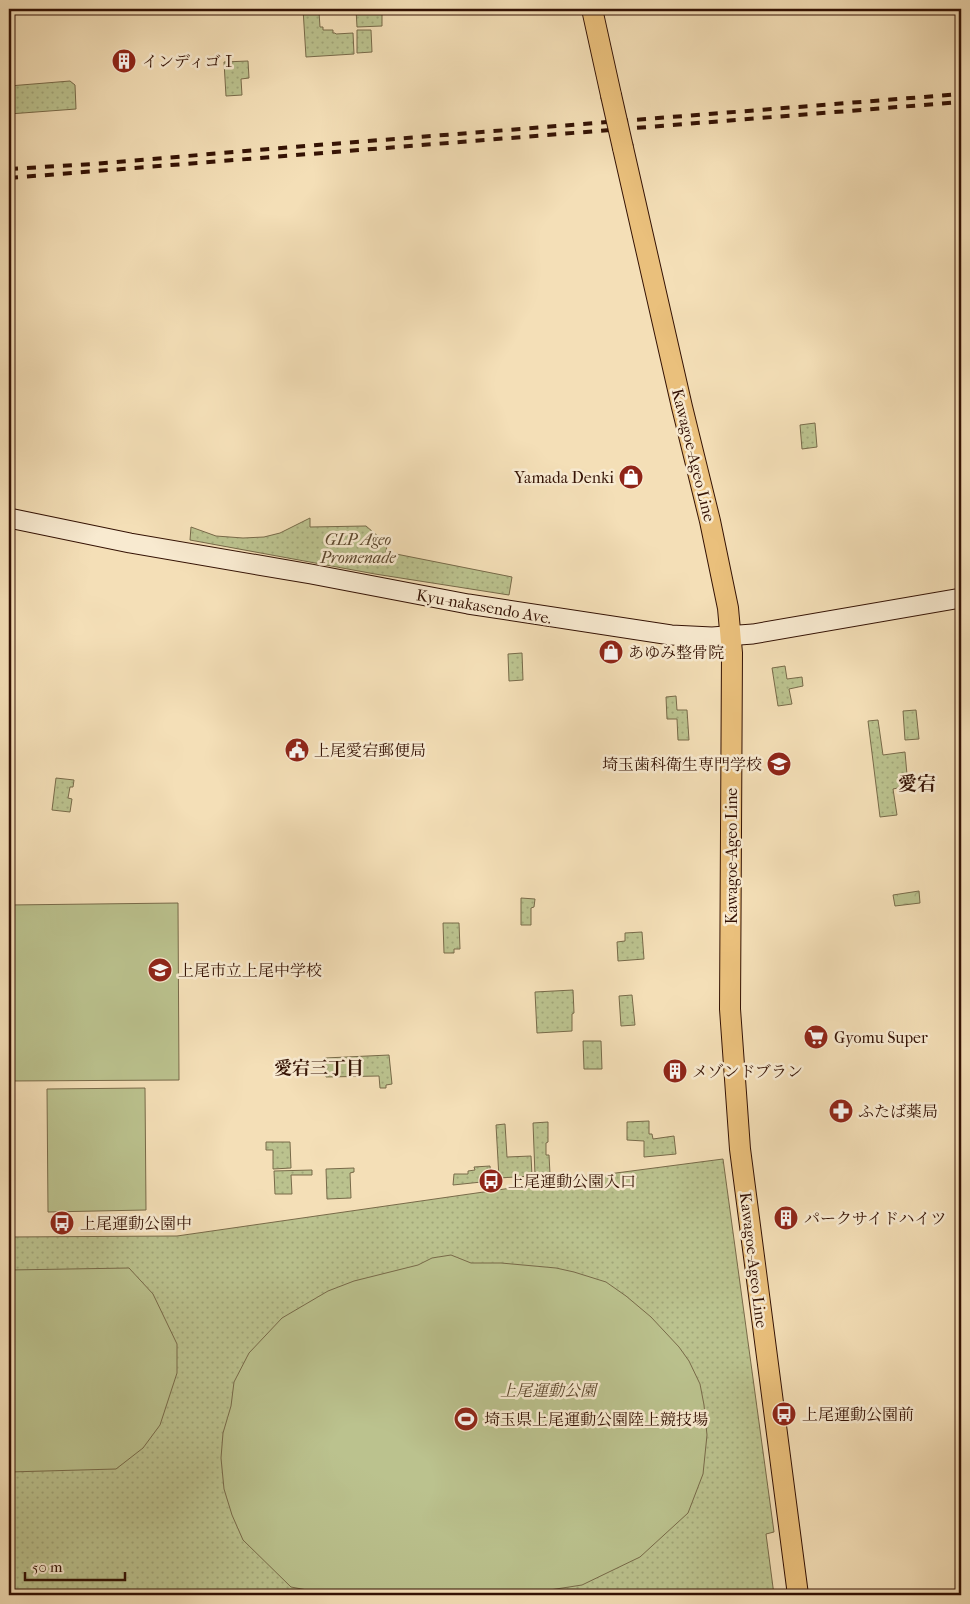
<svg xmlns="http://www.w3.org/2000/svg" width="970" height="1604" font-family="'IM FELL French Canon','Noto Serif JP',serif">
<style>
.green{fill:url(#green-dots);stroke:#786a49}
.forest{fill:url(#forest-crowns);stroke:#786a49}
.pitch{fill:#bbc28e;stroke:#786a49}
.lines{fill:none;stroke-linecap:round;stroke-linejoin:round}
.secondary-casing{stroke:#341204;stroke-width:21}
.primary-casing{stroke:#341204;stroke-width:22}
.secondary{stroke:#f8ead0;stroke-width:19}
.primary{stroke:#eac07c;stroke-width:20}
.rail{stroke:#341204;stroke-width:4;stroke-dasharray:9 9;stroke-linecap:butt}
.primary-bridge-casing{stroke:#341204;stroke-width:22;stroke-linecap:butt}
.primary-bridge{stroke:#eac07c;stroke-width:20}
.labels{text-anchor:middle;stroke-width:5;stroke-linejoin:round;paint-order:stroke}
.poi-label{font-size:16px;fill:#341204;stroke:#f8ead0;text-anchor:start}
.street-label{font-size:16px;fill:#341204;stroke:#f8ead0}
.park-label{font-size:16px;font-style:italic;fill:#5c472d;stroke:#f8ead0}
.neighbourhood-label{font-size:18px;font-weight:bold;fill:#341204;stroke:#f8ead0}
.quarter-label{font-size:19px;font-weight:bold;fill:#341204;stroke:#f8ead0}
</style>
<defs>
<pattern id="green-dots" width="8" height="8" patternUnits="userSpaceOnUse" patternTransform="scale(1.25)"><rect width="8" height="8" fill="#bbc28e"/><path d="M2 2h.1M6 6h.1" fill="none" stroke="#a1a679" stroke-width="1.8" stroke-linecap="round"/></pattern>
<pattern id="forest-crowns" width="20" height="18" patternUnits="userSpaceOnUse" patternTransform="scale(1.25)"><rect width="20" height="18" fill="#bbc28e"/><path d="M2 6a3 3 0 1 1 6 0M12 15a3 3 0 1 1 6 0" fill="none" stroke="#a1a679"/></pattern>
</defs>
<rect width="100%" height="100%" fill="#f4dfb7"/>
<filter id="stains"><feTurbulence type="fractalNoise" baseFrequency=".004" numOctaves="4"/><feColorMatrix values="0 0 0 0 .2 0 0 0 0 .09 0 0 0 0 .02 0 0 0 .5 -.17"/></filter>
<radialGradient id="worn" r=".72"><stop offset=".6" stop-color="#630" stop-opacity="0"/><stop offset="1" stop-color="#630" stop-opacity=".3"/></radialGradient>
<g class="green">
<polygon points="303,9 322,9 322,12 319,12 320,27 323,27 323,30 333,30 333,33 335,33 336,34 353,33 354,54 306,57"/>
<polygon points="356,9 382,9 382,26 357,27"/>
<polygon points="357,30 371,30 372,52 357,53"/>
<polygon points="248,61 249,78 241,79 242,95 226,96 224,62"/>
<polygon points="70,81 75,85 76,109 9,114 9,86"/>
<polygon points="815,423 817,447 802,449 800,425"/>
<polygon points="310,518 310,527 366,526 387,544 386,552 512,577 509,595 375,574 190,540 191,527 216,536 243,538 264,537 280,533"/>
<polygon points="522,653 523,680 509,681 508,654"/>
<polygon points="785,666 787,679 802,677 803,686 789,689 792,704 778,706 772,668"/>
<polygon points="676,696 677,710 687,710 689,740 678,740 677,719 667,719 666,697"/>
<polygon points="916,710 919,739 905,740 903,711"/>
<polygon points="878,720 883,755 905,752 908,786 893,789 897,815 880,817 868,721"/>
<polygon points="56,778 74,780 73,787 70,787 68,798 72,799 70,812 52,810"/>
<polygon points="521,898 535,899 534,907 531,908 531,925 521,925"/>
<polygon points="443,923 459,923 460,949 454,949 454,953 444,953"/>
<polygon points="642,932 644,959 618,961 617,942 625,941 625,933"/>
<polygon points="573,990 574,1013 572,1014 572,1031 537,1033 535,992"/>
<polygon points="632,995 635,1025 621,1026 619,996"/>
<polygon points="583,1041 601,1041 602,1069 584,1069"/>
<polygon points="389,1055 392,1084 386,1085 386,1088 380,1088 379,1076 326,1077 325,1058"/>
<polygon points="649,1121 649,1134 652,1134 653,1139 674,1136 676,1154 644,1157 644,1141 627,1140 627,1122"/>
<polygon points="548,1122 548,1142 546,1143 546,1155 549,1155 550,1174 535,1175 533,1123"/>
<polygon points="505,1124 507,1157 531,1156 532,1176 499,1178 496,1125"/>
<polygon points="266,1142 290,1142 291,1168 273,1169 273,1150 266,1150"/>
<polygon points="723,1159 774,1532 766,1534 774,1595 9,1595 9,1237 177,1236 616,1173"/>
<polygon points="490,1166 491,1181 453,1185 454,1174 468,1174 468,1171 475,1170 474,1167"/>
<polygon points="354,1168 354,1172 350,1173 351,1198 327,1199 326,1169"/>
<polygon points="312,1170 312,1175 291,1175 292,1194 275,1194 274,1171"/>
</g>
<polygon class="forest" points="919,891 920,903 895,906 893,895"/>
<g class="pitch">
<polygon points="178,903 179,1080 9,1081 9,905"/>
<polygon points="145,1088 146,1210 48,1212 47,1089"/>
<polygon points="451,1255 471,1263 501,1263 556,1268 574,1272 606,1282 626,1296 651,1317 679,1347 689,1361 700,1384 704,1405 707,1435 703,1474 688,1513 640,1557 582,1585 517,1595 334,1595 291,1587 243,1540 232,1515 224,1489 221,1458 223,1433 231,1406 234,1382 249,1353 282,1318 328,1291 354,1281 418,1265 432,1258"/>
<polygon points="129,1268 153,1294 177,1344 177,1373 160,1425 143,1448 116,1469 9,1472 9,1270"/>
</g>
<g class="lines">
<defs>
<polyline id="secondary" points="9,518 130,543 311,574 468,604 671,635 712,637 753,634 961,598"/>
<g id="primary">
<polyline points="592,9 611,95"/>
<polyline points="623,148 682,407 710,521 728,608 732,653 730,1009 740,1149 798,1595"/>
</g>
</defs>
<use href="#secondary" class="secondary-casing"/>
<use href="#primary" class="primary-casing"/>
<use href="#secondary" class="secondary"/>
<use href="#primary" class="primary"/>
<g class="rail">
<polyline points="9,169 93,164 293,147 961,94"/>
<polyline points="9,178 961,102"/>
</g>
<defs>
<polyline id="primary-bridge" points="611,95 623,148"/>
</defs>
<use href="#primary-bridge" class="primary-bridge-casing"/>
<use href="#primary-bridge" class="primary-bridge"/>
</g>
<defs>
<symbol id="building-disc" viewBox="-11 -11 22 22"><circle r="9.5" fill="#8f2418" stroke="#f8ead0"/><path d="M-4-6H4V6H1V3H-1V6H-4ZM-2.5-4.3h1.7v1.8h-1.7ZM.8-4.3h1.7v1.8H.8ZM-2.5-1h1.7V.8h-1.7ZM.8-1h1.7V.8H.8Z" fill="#fff"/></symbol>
<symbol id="shop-disc" viewBox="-11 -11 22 22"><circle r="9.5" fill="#8f2418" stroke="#f8ead0"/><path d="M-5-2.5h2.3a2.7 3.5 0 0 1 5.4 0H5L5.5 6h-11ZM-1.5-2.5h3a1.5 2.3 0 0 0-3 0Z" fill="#fff"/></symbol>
<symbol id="civic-disc" viewBox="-11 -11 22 22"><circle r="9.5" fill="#8f2418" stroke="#f8ead0"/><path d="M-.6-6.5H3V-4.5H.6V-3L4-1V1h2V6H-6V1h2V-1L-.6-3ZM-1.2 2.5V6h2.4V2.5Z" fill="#fff"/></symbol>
<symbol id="university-disc" viewBox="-11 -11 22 22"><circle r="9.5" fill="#8f2418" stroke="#f8ead0"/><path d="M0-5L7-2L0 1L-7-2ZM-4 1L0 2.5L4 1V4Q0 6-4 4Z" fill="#fff"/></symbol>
<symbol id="school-disc" viewBox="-11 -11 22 22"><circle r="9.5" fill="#8f2418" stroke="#f8ead0"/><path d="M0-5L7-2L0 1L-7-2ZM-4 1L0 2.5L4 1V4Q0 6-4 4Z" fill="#fff"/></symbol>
<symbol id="supermarket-disc" viewBox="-11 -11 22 22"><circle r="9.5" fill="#8f2418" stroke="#f8ead0"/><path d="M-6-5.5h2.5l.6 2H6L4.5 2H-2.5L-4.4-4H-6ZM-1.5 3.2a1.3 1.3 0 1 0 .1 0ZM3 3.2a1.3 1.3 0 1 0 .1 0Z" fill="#fff"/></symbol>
<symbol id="pharmacy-disc" viewBox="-11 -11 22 22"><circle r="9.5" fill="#8f2418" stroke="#f8ead0"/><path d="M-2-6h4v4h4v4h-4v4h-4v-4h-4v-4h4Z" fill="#fff"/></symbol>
<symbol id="bus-disc" viewBox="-11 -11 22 22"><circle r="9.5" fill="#8f2418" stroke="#f8ead0"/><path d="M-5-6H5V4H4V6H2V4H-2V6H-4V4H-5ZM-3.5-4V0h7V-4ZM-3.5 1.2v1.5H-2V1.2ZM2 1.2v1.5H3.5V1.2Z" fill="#fff"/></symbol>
<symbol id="stadium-disc" viewBox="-11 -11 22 22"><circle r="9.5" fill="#8f2418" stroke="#f8ead0"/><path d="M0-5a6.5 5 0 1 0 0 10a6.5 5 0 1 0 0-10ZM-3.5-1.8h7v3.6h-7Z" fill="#fff"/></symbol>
</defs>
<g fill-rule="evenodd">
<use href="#building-disc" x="110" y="47" width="28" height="28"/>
<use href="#shop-disc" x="617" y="463" width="28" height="28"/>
<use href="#shop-disc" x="597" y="638" width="28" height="28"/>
<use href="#civic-disc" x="283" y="736" width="28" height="28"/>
<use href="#university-disc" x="765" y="750" width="28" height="28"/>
<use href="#school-disc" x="146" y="956" width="28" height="28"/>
<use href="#supermarket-disc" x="802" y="1023" width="28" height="28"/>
<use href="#building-disc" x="661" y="1057" width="28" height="28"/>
<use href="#pharmacy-disc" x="827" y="1097" width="28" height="28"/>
<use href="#bus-disc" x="477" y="1167" width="28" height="28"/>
<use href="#building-disc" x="772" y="1204" width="28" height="28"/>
<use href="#bus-disc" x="48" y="1209" width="28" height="28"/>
<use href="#bus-disc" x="770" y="1400" width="28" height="28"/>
<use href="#stadium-disc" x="452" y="1405" width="28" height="28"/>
</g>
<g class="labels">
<g class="poi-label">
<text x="142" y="67">インディゴⅠ</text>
<text x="614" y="483" text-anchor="end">Yamada Denki</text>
<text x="628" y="658">あゆみ整骨院</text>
<text x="314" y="756">上尾愛宕郵便局</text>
<text x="762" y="770" text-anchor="end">埼玉歯科衛生専門学校</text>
<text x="178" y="976">上尾市立上尾中学校</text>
<text x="834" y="1043">Gyomu Super</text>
<text x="692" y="1077">メゾンドブラン</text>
<text x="858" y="1117">ふたば薬局</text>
<text x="508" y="1187">上尾運動公園入口</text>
<text x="804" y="1224">パークサイドハイツ</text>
<text x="80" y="1229">上尾運動公園中</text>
<text x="802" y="1420">上尾運動公園前</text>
<text x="484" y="1425">埼玉県上尾運動公園陸上競技場</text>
</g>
<g class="street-label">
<text transform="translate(694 455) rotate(76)" y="6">Kawagoe-Ageo Line</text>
<text transform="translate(484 606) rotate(10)" y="6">Kyu-nakasendo Ave.</text>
<text transform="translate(731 856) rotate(-90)" y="6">Kawagoe-Ageo Line</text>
<text transform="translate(754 1260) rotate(83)" y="6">Kawagoe-Ageo Line</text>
</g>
<g class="park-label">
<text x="358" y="545">GLP Ageo<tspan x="358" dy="18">Promenade</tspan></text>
<text x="548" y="1396">上尾運動公園</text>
</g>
<g class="neighbourhood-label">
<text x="319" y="1074">愛宕三丁目</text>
</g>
<g class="quarter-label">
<text x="917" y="790">愛宕</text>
</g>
</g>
<rect width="970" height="1604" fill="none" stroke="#f4dfb7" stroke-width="30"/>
<rect x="10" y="10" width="950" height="1584" fill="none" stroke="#341204" stroke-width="2.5"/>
<rect x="15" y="15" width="940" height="1574" fill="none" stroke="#341204"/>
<path d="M25 1572v8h100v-8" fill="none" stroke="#341204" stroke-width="2.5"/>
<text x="32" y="1572" font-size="15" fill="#341204" stroke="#f8ead0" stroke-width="4" paint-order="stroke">50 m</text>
<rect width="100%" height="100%" filter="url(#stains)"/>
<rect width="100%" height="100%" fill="url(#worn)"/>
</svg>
